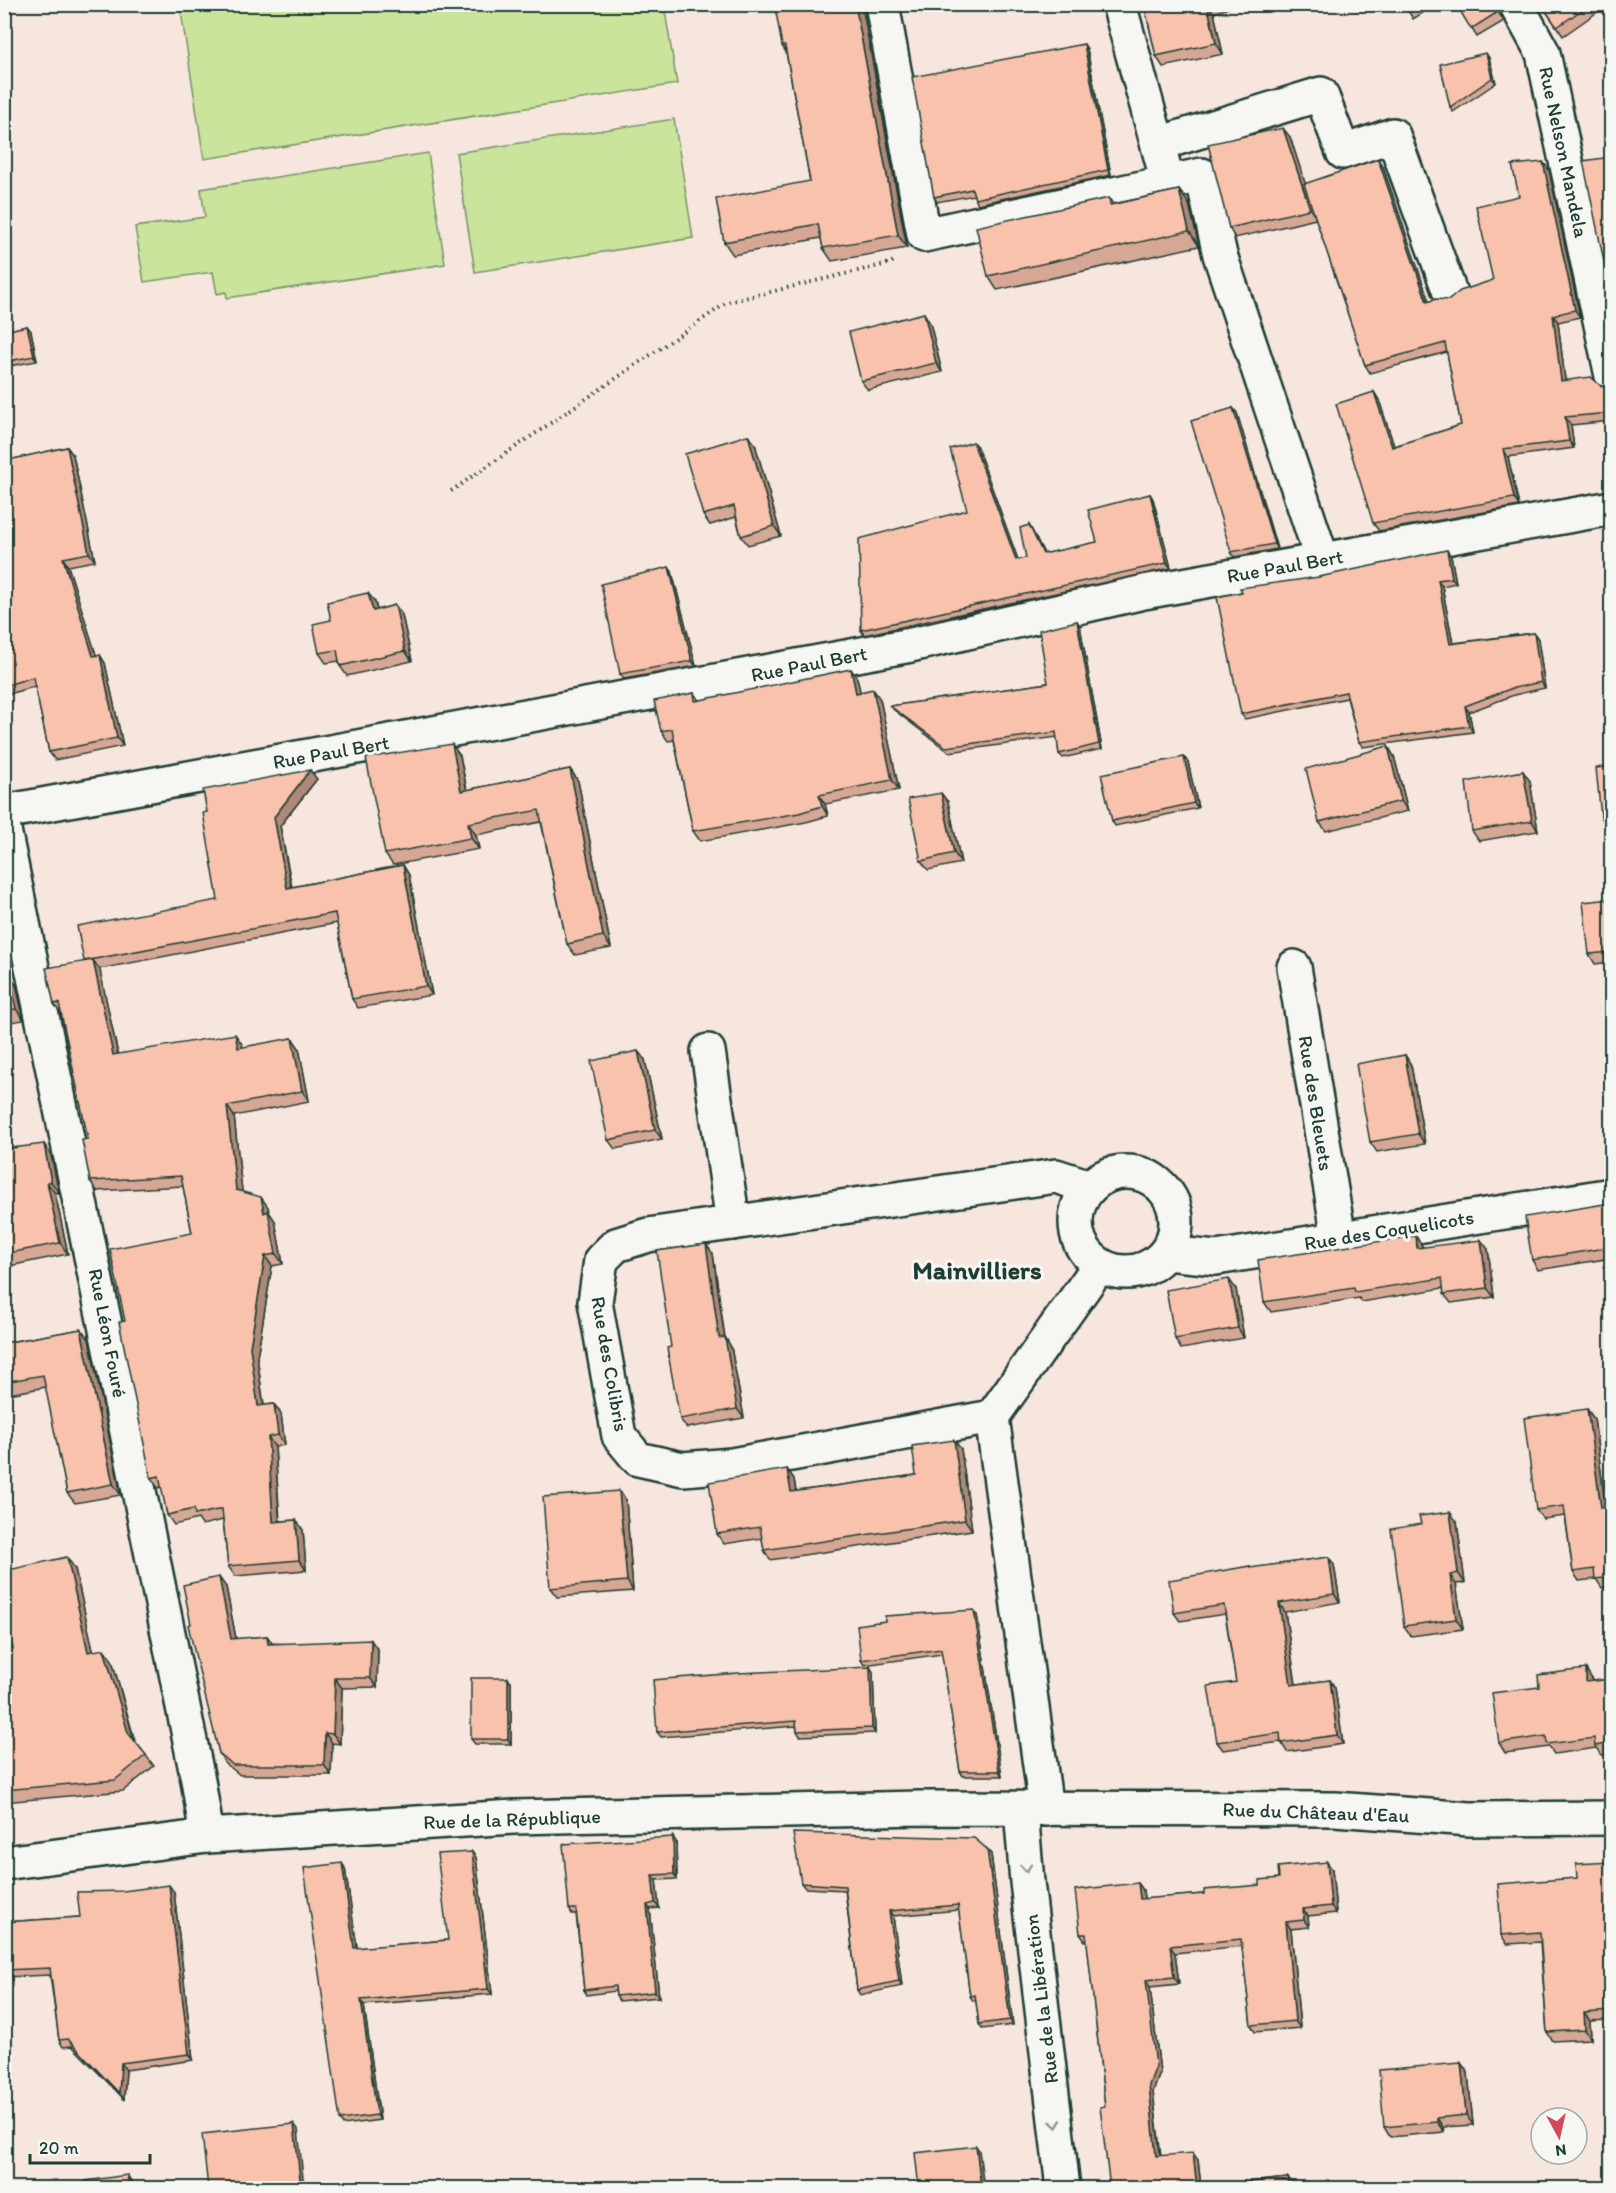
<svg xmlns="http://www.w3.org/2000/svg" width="1616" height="2193" font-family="Itim,sans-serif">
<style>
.garden{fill:#cae49b;stroke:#749068;stroke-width:1.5}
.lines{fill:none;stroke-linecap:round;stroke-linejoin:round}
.minor-casing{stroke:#1f3d34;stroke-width:38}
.path{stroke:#1f3d34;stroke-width:4;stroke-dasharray:1.5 4.5;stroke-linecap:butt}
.minor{stroke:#f6f6f2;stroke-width:33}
.wall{fill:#d6a794;stroke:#1f3d34;stroke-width:1.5}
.shaded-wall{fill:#ae8878;stroke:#1f3d34;stroke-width:1.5}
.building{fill:#f9c2ac;stroke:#1f3d34;stroke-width:1.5}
.oneway{stroke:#8a9a93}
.labels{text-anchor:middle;stroke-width:6;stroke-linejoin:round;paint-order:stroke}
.street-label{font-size:20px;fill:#1f3d34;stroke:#f6f6f2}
.district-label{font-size:26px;font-weight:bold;fill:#1f3d34;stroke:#f6f6f2}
</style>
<rect width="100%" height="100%" fill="#f7e6dd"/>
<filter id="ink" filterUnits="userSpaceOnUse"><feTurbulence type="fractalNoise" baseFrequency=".0167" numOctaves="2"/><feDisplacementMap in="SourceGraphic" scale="12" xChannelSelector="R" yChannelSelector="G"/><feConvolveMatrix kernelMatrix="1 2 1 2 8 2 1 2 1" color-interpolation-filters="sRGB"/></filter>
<g filter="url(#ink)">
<g class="garden">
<polygon points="180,5 664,5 677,84 204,159"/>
<polygon points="674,119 693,238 475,272 456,153"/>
<polygon points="428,153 445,264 227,298 226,292 217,294 213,272 144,282 135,227 205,217 201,189"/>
</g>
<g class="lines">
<defs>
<g id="minor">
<polyline points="882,4 924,235 1202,175 1220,255 1322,559"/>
<polyline points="1119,4 1163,164"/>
<polyline points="1516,4 1543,53 1612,376"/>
<polyline points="1158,144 1321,94 1343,152 1393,135 1449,290"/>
<polyline points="4,812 911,645 1144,592 1612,508"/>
<polyline points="4,830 198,1780 207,1836"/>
<polyline points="1294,967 1339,1238"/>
<polyline points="708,1051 733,1223"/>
<circle cx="1126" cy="1222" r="50"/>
<polyline points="1090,1187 1056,1176 648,1235 616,1245 601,1260 595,1302 619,1436 638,1459 683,1469 732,1465 992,1417 1099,1266"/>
<polyline points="1166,1253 1216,1258 1612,1195"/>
<polyline points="992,1417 1046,1809"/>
<polyline points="1021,1810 1027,1882 1063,2188"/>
<polyline points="4,1863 207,1836 514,1817 921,1808 1335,1809 1470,1819 1612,1818"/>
</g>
</defs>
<use href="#minor" class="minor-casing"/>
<polyline class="path" points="451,491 728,302 891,263 896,259"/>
<use href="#minor" class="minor"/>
</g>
<g class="wall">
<polygon points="1144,4 1239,4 1214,13 1223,54 1163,67 1156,56"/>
<polygon points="1404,4 1437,4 1413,19"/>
<polygon points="1456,4 1498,4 1504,21 1477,37"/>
<polygon points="1541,4 1609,4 1563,36"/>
<polygon points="863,11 907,248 832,261 823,248 821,238 733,255 724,242 810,181 786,52 782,46"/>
<polygon points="1087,49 1111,175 978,204 975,199 974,195 937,202 934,197"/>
<polygon points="1489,58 1496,83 1453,112 1450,107"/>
<polygon points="1290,137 1305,184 1383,167 1429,301 1449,300 1493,280 1519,196 1543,162 1549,170 1580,317 1558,322 1565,380 1601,386 1611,386 1611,421 1571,425 1574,448 1508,457 1519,506 1379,531 1373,523 1374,392 1379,400 1394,446 1461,425 1447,352 1370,373 1365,365 1316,219 1235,238 1229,228"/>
<polygon points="1179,190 1189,204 1199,246 997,290 988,276 1109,198 1113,204"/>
<polygon points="930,323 942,372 868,390 861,381"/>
<polygon points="27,326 31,331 37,361 4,367 4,331"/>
<polygon points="1233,408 1237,413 1277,549 1234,557 1231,552"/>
<polygon points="748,435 755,444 781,536 748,545 741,536 736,517 710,525 703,515"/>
<polygon points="67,447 73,455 95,561 68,566 96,655 100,655 105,663 123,746 55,760 49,752 35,686 9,694 4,687 4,461"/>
<polygon points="977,447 1018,560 1026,558 1029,525 1044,554 1097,542 1150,494 1153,499 1171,568 864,635 861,630 967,510"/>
<polygon points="1451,556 1456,583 1442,586 1453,643 1534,633 1538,639 1545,688 1514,695 1469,712 1473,732 1363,747 1359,742 1347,698 1245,719 1241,714 1319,577"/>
<polygon points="672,572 696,666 624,679 620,674"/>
<polygon points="375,602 377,610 395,605 402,615 412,661 347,676 340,666 339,661 326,663 319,653 331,620"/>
<polygon points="1077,621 1080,626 1102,749 1063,758 1059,754 1057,737 949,752 894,710 890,706 1048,683"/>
<polygon points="857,678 860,692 880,699 899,790 825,804 828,816 806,822 700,841 693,831 674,740 668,741 661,731 694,693 699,701"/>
<polygon points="460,756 467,790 570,769 578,781 611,948 575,955 567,944 541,822 476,835 479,849 393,865 385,854"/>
<polygon points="1394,756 1408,811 1326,831 1319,822"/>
<polygon points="1188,762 1198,808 1115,826 1112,821"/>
<polygon points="1611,766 1611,826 1608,827 1601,817"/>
<polygon points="317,779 280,826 292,887 403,865 409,875 432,995 358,1008 352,999 337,923 99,969 118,1054 242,1044 243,1048 292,1038 299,1048 309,1101 234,1116 242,1192 268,1207 269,1212 275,1221 283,1264 272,1266 257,1357 264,1405 274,1404 281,1414 285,1445 275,1447 280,1521 296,1520 303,1530 306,1570 235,1576 228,1566 223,1520 202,1525 198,1519 174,1525 167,1515 162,1487 158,1488 151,1478 125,1321 192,1233 183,1186 97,1191 90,1181 88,1139 62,1014 61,1014 54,1004 85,962 218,900"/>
<polygon points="1530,781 1538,831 1479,841 1472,831"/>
<polygon points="948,802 961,863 928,870 921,861"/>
<polygon points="1611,899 1611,962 1595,964 1589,954"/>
<polygon points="4,962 8,967 9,975 16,985 24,1020 4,1023"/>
<polygon points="1405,1055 1411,1065 1425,1144 1377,1152 1370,1142"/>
<polygon points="645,1060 662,1139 615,1149 608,1140"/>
<polygon points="44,1144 51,1155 59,1193 55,1193 68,1254 4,1267 4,1223 12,1222"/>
<polygon points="1611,1203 1611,1258 1538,1270 1532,1260"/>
<polygon points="1422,1246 1423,1247 1488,1249 1494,1297 1451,1303 1444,1294 1443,1288 1362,1302 1359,1298 1271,1312 1264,1302"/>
<polygon points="713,1254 725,1337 731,1347 744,1418 687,1428 680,1419 671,1347"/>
<polygon points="1236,1289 1244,1338 1181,1349 1175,1339"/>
<polygon points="81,1329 89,1339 121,1495 75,1503 67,1493 46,1387 4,1395 4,1343"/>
<polygon points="1587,1409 1594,1419 1606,1508 1611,1507 1611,1587 1602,1588 1596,1579 1579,1581 1573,1572 1565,1516 1543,1519 1536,1510"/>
<polygon points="961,1449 972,1530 770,1560 764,1550 762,1538 724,1544 717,1534 787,1469 794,1479 796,1491 916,1475"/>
<polygon points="626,1500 633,1591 557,1597 550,1588"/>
<polygon points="1457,1522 1465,1583 1456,1584 1463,1629 1411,1636 1404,1626"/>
<polygon points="1329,1557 1334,1565 1340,1602 1285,1612 1296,1684 1330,1680 1335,1688 1343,1744 1287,1752 1281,1742 1223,1750 1217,1742 1236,1682 1225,1614 1180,1621 1174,1613 1250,1566 1252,1568"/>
<polygon points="75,1569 93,1651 112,1660 135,1741 154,1766 123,1791 4,1802 4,1651 13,1649"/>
<polygon points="226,1587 236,1639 267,1636 272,1643 378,1650 377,1687 342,1688 340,1744 332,1743 331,1775 240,1775 225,1763 219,1753 191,1624"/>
<polygon points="977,1615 1002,1776 963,1776 960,1771 942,1654 864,1665 861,1660"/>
<polygon points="870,1667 873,1672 875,1733 800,1736 797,1731 796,1726 661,1737 657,1732"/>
<polygon points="1592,1679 1592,1681 1611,1679 1611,1754 1602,1755 1596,1748 1554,1754 1549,1747 1505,1753 1499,1743"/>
<polygon points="511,1683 511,1744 475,1744 471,1739"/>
<polygon points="673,1837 676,1842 677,1879 656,1880 659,1908 650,1909 659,1997 619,2001 616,1996 615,1991 587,1995 584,1990 576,1914 572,1914 569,1909"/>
<polygon points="991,1854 1013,2025 982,2029 979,2024 976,2001 973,2001 970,1996 959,1910 893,1916 902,1986 860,1995 857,1990 845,1890 805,1888 801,1883"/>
<polygon points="476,1857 492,1994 364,2005 380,2120 343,2125 340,2120 345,1868 357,1948 448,1940"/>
<polygon points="1611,1862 1611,2020 1590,2021 1591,2039 1553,2041 1547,2032 1540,1942 1507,1944 1501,1935 1577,1878"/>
<polygon points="1332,1869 1336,1913 1308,1916 1309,1927 1291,1929 1300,2028 1255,2032 1251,2025 1242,1946 1175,1953 1179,1984 1150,1987 1160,2073 1153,2092 1161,2156 1198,2160 1201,2187 1288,2178 1293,2185 1293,2188 1110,2188 1105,2106 1087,1941 1085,1941 1080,1934 1138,1883 1143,1890 1144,1899 1204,1894 1260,1885 1279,1878"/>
<polygon points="174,1892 193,2060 126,2070 124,2099 72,2046 63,2047 59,2040 50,1975 4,1977 4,1922 80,1917"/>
<polygon points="1461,2063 1468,2073 1473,2125 1443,2127 1444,2132 1390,2137 1384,2127"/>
</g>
<g class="shaded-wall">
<polygon points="855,4 858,4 863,11 907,248 898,235"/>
<polygon points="1207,4 1214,13 1223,54 1216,43"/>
<polygon points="1495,4 1498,4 1504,21 1498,12"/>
<polygon points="1084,44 1087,49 1111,175 1108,170"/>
<polygon points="1486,53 1489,58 1496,83 1492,78"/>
<polygon points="1283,128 1290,137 1317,219 1310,209"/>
<polygon points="1378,159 1383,167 1432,310 1427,302"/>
<polygon points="1543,162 1549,170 1580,317 1575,310"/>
<polygon points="1179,190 1189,204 1199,246 1189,231"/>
<polygon points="924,313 930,323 942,372 936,363"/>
<polygon points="1553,315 1558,322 1566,388 1561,381"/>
<polygon points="27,326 31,331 37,361 34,356"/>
<polygon points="1374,392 1379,400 1397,455 1392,447"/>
<polygon points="1233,408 1237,413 1277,549 1274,544"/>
<polygon points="1565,417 1571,425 1574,448 1569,441"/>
<polygon points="748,435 755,444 781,536 774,526"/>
<polygon points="973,442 977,447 1020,565 1016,560"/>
<polygon points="67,447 73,455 95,561 89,553"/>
<polygon points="1503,449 1508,457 1519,506 1514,498"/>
<polygon points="1150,494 1153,499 1171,568 1167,563"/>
<polygon points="1029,525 1032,530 1047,559 1043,554"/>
<polygon points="1447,550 1451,556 1456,583 1452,578"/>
<polygon points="63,558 68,566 99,664 93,656"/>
<polygon points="669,567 672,572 696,666 692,661"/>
<polygon points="1438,580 1442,586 1454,649 1450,644"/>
<polygon points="368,593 375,602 379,620 373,611"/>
<polygon points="395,605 402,615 412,661 405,651"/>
<polygon points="1077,621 1080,626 1102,749 1099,744"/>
<polygon points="1534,633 1538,639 1545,688 1541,682"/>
<polygon points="100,655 105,663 123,746 117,738"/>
<polygon points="851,669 857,678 863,703 856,693"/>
<polygon points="873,689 880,699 899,790 892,780"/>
<polygon points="1465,706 1469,712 1473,732 1469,726"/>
<polygon points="452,744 460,756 469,803 461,791"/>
<polygon points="1388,746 1394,756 1408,811 1401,801"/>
<polygon points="1184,757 1188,762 1198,808 1194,803"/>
<polygon points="570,769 578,781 611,948 603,936"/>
<polygon points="310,770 317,779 280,826 293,897 287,888 274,817"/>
<polygon points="1523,771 1530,781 1538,831 1532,821"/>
<polygon points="941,793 948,802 961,863 954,853"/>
<polygon points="819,795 825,804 828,816 822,806"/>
<polygon points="468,823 476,835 479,849 471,838"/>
<polygon points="403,865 409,875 432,995 426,986"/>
<polygon points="93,960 100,970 120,1065 113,1055"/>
<polygon points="4,962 8,967 9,975 16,985 24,1020 16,1009 4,975"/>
<polygon points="235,1034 242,1044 245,1058 238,1048"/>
<polygon points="292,1038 299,1048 309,1101 302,1091"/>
<polygon points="638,1051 645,1060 662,1139 655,1130"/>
<polygon points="1405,1055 1411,1065 1425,1144 1418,1134"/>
<polygon points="227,1106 234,1116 243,1200 236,1190"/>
<polygon points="44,1144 51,1155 59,1193 51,1182"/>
<polygon points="47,1182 55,1193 68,1254 60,1243"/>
<polygon points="261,1197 268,1207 269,1212 275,1221 283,1264 276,1254 264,1213"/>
<polygon points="1416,1236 1422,1246 1424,1257 1417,1248"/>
<polygon points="1481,1240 1488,1249 1494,1297 1487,1288"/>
<polygon points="706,1244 713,1254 726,1348 719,1338"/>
<polygon points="265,1256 272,1266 257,1357 265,1416 258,1406 250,1347"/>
<polygon points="1229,1279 1236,1289 1244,1338 1238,1328"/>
<polygon points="81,1329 89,1339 121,1495 113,1484"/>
<polygon points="725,1337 731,1347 744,1418 737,1409"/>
<polygon points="274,1404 281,1414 285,1445 278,1435"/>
<polygon points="1587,1409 1594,1419 1607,1518 1601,1508"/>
<polygon points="268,1437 275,1447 280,1532 273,1522"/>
<polygon points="954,1440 961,1449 972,1530 965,1520"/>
<polygon points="787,1469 794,1479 797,1501 791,1492"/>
<polygon points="619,1491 626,1500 633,1591 627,1581"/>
<polygon points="1450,1512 1457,1522 1465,1583 1458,1573"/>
<polygon points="296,1520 303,1530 306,1570 299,1560"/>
<polygon points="67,1557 75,1569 96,1663 88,1652"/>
<polygon points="1329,1557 1334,1565 1340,1602 1334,1594"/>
<polygon points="1450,1575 1456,1584 1463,1629 1456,1619"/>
<polygon points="219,1577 226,1587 238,1649 231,1639"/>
<polygon points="1279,1603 1285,1612 1297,1693 1291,1685"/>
<polygon points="974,1610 977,1615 1002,1776 999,1771"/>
<polygon points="267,1636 274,1646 268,1644"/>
<polygon points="371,1640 378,1650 377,1687 370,1678"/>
<polygon points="104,1649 112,1660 135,1744 128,1733"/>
<polygon points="870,1667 873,1672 875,1733 872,1728"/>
<polygon points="1586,1669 1592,1679 1593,1692 1586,1682"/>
<polygon points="335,1678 342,1688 340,1744 333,1734"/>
<polygon points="508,1678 511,1683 511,1744 508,1739"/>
<polygon points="1330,1680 1335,1688 1343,1744 1337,1735"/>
<polygon points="325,1733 332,1743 331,1775 324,1765"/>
<polygon points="673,1837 676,1842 677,1879 674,1874"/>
<polygon points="987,1849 991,1854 1013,2025 1010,2020"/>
<polygon points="472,1852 476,1857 492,1994 488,1989"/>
<polygon points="1327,1862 1332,1869 1336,1913 1331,1906"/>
<polygon points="342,1863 345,1868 358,1953 354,1948"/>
<polygon points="652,1875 656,1880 659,1908 655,1903"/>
<polygon points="1138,1883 1143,1890 1145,1906 1140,1899"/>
<polygon points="169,1885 174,1892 193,2060 189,2054"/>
<polygon points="647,1905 650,1909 659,1997 655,1992"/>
<polygon points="1303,1909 1308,1916 1309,1927 1304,1920"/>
<polygon points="889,1911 893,1916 902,1986 899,1981"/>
<polygon points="1286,1922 1291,1929 1300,2028 1295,2021"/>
<polygon points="1170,1946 1175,1953 1179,1984 1174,1977"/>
<polygon points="1146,1980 1150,1987 1160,2073 1153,2092 1161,2163 1156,2156 1149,2085"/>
<polygon points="361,2000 364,2005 380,2120 377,2115"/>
<polygon points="1584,2013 1590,2021 1591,2039 1585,2030"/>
<polygon points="121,2063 126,2070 124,2099 119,2093"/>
<polygon points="1461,2063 1468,2073 1473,2125 1466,2115"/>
<polygon points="1437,2118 1443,2127 1444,2132 1437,2122"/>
<polygon points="294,2124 298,2129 304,2188 301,2188"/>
<polygon points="976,2146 979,2150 984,2188 981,2188"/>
<polygon points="1193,2153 1198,2160 1201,2188 1197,2188"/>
<polygon points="127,2175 134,2185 134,2188 129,2188"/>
<polygon points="1288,2178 1293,2185 1293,2188 1289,2188"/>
</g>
<g class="building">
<polygon points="818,4 855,4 898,235 823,248 818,224 724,242 716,199 810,181 785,46 782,46 776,12"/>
<polygon points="1144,4 1207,4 1216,43 1156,56"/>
<polygon points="1404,4 1417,4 1407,10"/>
<polygon points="1456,4 1495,4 1498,12 1471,29"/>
<polygon points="1541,4 1590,4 1557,27"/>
<polygon points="1084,44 1108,170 975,199 972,189 934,197 912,77"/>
<polygon points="1486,53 1492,78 1450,107 1440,64"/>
<polygon points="1283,128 1310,209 1229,228 1208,144"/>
<polygon points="1611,157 1611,295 1583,161"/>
<polygon points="1378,159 1427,302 1436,299 1449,300 1460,291 1493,280 1476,206 1519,196 1512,165 1543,162 1575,310 1553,315 1561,381 1591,377 1601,386 1611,386 1611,413 1565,417 1569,441 1503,449 1514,498 1373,523 1336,404 1374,392 1392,447 1461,425 1445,343 1365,365 1304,184"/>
<polygon points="1179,190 1189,231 988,276 976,227 1109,198 1110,205"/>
<polygon points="924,313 936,363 861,381 849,332"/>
<polygon points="27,326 34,356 4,362 4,331"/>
<polygon points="1233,408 1274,544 1231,552 1191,421"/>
<polygon points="748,435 774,526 741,536 734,506 703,515 685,454"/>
<polygon points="973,442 1016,560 1026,558 1020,528 1029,525 1043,554 1097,542 1088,510 1150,494 1167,563 861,630 859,539 967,510 950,449"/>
<polygon points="67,447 89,553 63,558 93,656 100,655 117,738 49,752 33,677 4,686 4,461"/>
<polygon points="1447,550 1452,578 1438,580 1450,644 1534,633 1541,682 1510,689 1465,706 1469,726 1359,742 1346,692 1241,714 1217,597 1242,592 1240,588 1319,577"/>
<polygon points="669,567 692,661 620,674 601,584"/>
<polygon points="368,593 373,611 395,605 405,651 340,666 337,650 319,653 313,624 331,620 327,602"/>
<polygon points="1077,621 1099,744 1059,754 1056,732 946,747 890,706 1048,683 1039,630"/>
<polygon points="851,669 856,693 873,689 892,780 819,795 822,806 799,813 693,831 672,729 661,731 654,701 694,693 695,701"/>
<polygon points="452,744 461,791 570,769 603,936 567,944 539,810 468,823 471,838 385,854 366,758"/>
<polygon points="1388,746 1401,801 1319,822 1306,769"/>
<polygon points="1184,757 1194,803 1112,821 1101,774"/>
<polygon points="1611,766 1611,816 1601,817 1596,768"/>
<polygon points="310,770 274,817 287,888 403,865 426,986 352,999 335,913 84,961 77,926 218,900 203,813 207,812 203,790"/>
<polygon points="1523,771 1532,821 1472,831 1466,782"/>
<polygon points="941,793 954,853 921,861 908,799"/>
<polygon points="1611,899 1611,952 1589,954 1583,902"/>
<polygon points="93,960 113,1055 235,1034 238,1048 292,1038 302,1091 227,1106 236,1190 261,1197 264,1213 268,1211 276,1254 265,1256 250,1347 258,1406 274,1404 278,1435 268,1437 273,1522 296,1520 299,1560 228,1566 222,1509 195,1515 194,1509 167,1515 159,1476 151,1478 119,1322 125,1321 110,1249 192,1233 181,1176 90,1181 82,1140 88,1139 59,1003 54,1004 46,968"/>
<polygon points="9,974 16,1009 4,1011 4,975"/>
<polygon points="638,1051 655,1130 608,1140 591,1061"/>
<polygon points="1405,1055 1418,1134 1370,1142 1356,1064"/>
<polygon points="44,1144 51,1182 47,1182 60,1243 4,1254 4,1223 12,1222 4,1185 4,1149"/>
<polygon points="1611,1203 1611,1247 1532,1260 1525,1217"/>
<polygon points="1416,1236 1417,1248 1481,1240 1487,1288 1444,1294 1442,1278 1355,1292 1354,1288 1264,1302 1258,1260"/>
<polygon points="706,1244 719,1338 725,1337 737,1409 680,1419 667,1348 671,1347 657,1251"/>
<polygon points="1229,1279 1238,1328 1175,1339 1166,1290"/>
<polygon points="81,1329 113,1484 67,1493 43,1375 4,1382 4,1343"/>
<polygon points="1587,1409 1601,1508 1611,1507 1611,1577 1595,1579 1594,1569 1573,1572 1564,1506 1536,1510 1524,1418"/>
<polygon points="954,1440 965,1520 764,1550 760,1527 717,1534 709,1482 787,1469 791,1492 916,1475 912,1446"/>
<polygon points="619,1491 627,1581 550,1588 543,1497"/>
<polygon points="1450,1512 1458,1573 1450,1575 1456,1619 1404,1626 1391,1529 1421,1524 1419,1516"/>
<polygon points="67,1557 88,1652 104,1649 128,1733 146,1755 115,1780 4,1790 4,1651 13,1649 4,1615 4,1571"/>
<polygon points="1329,1557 1334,1594 1279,1603 1291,1685 1330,1680 1337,1735 1281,1743 1280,1733 1217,1742 1208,1686 1236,1682 1224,1605 1174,1613 1169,1580 1250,1566 1250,1568"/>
<polygon points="219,1577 231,1639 267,1636 268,1644 371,1640 370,1678 335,1678 333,1734 325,1733 324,1765 233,1765 219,1753 188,1625 191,1624 183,1585"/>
<polygon points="974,1610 999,1771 960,1771 941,1649 861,1660 857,1625 885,1621 885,1616"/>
<polygon points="870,1667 872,1728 797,1731 796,1721 657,1732 653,1680 738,1673"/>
<polygon points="1586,1669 1586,1682 1611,1679 1611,1743 1595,1746 1594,1738 1547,1744 1546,1736 1499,1743 1492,1693 1539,1687 1538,1675"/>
<rect x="471" y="1678" width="37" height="61"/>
<polygon points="793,1833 974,1838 987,1849 1010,2020 979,2024 975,1995 970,1996 958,1905 889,1911 899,1981 857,1990 845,1886 801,1883"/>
<polygon points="673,1837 674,1874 652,1875 655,1903 647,1905 655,1992 616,1996 615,1986 584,1990 576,1909 569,1909 563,1844"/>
<polygon points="472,1852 488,1989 361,2000 377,2115 340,2120 304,1868 342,1863 354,1948 448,1940 437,1854"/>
<polygon points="1327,1862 1331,1906 1303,1909 1304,1920 1286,1922 1295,2021 1251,2025 1241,1939 1170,1946 1174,1977 1146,1980 1156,2066 1149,2085 1156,2156 1193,2153 1197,2188 1288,2178 1289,2188 1110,2188 1100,2107 1105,2106 1086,1934 1080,1934 1075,1890 1138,1883 1140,1899 1204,1894 1204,1890 1260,1885 1260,1880 1279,1878 1278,1867"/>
<polygon points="1611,1862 1611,2011 1584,2013 1585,2030 1547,2032 1540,1932 1501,1935 1498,1884 1577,1878 1576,1864"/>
<polygon points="169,1885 189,2054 121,2063 119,2093 68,2039 59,2040 50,1968 4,1970 4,1922 80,1917 77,1892 123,1891"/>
<polygon points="1461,2063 1466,2115 1437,2118 1437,2122 1384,2127 1379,2070"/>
<polygon points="294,2124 301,2188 208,2188 202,2134"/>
<polygon points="976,2146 981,2188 919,2188 915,2153"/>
<polygon points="127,2175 129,2188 87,2188 86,2181"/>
</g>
<defs><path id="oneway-chevron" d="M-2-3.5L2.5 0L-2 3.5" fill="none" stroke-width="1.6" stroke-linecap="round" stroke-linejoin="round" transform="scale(1.5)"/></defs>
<g class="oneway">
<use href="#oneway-chevron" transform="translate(1026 1868) rotate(86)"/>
<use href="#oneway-chevron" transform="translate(1056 2124) rotate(83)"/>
</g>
</g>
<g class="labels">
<g class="street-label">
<text transform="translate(1564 152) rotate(78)" y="7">Rue Nelson Mandela</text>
<text transform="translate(1285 566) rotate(-10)" y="7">Rue Paul Bert</text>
<text transform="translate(809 664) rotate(-11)" y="7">Rue Paul Bert</text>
<text transform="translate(331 752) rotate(-10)" y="7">Rue Paul Bert</text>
<text transform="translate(1316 1103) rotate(81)" y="7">Rue des Bleuets</text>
<text transform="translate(1389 1230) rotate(-9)" y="7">Rue des Coquelicots</text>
<text transform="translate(108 1333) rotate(79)" y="7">Rue Léon Fouré</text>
<text transform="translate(610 1364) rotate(80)" y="7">Rue des Colibris</text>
<text transform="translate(1316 1812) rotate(2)" y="7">Rue du Château d'Eau</text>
<text transform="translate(512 1819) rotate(-2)" y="7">Rue de la République</text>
<text transform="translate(1041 1999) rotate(-97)" y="7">Rue de la Libération</text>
</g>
<g class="district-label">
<text x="977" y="1279">Mainvilliers</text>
</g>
</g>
<rect width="1616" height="2193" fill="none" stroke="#f6f6f2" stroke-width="24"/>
<rect x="12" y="12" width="1592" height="2169" fill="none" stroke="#1f3d34" stroke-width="2" filter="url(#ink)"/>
<g transform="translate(1559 2136) rotate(172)"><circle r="28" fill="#f6f6f2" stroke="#a0aca6" stroke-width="1.5"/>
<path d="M0-4.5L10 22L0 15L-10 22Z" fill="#d1495b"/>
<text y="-9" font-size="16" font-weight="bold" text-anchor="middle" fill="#1f3d34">N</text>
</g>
<path d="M30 2154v9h120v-9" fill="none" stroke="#1f3d34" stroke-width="3"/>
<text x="39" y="2154" font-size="18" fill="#1f3d34" stroke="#f6f6f2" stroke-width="4.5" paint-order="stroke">20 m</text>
</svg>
